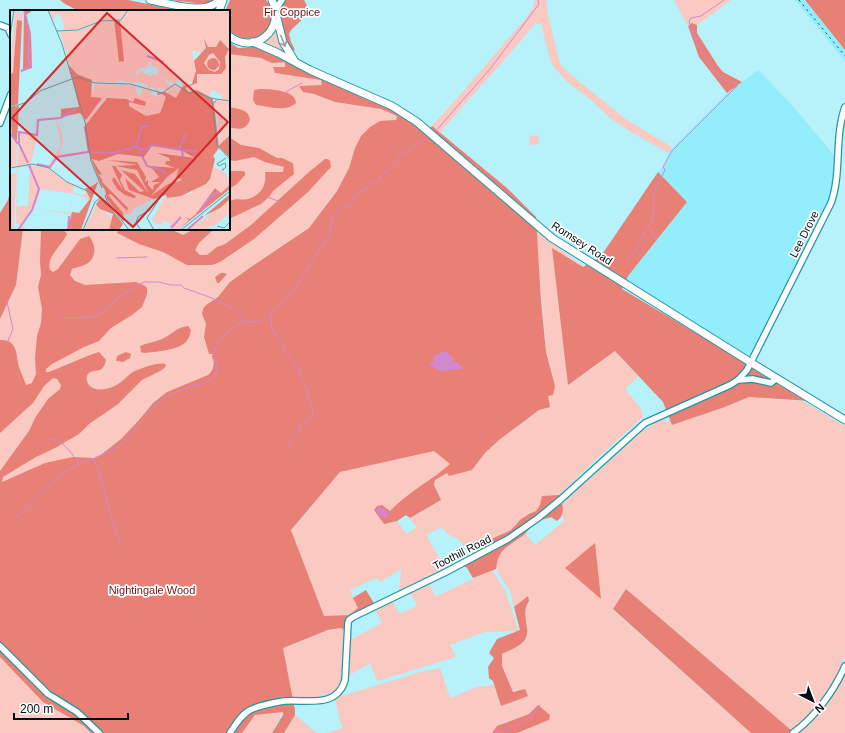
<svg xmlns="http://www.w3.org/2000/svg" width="845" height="733" font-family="Arial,sans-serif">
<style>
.built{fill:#94edfa}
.green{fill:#fac9c2}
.forest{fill:#e88075}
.water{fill:#d288d1}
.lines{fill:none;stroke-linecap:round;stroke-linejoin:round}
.stream{stroke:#d288d1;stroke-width:1}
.minor-casing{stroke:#2298a6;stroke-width:8}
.major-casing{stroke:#2298a6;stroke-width:9}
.minor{stroke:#fff;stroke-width:5.5}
.major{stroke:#fff;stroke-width:7}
.rail{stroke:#2a4248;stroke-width:1;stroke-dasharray:2 4;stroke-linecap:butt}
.oneway{stroke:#999fa1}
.labels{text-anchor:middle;stroke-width:3.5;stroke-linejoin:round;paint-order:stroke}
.park-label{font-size:11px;fill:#731613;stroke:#fff}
.street-label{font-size:11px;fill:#000f13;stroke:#fff}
.inset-river{fill:none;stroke:#d288d1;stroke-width:2}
.inset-road{fill:none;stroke:#6e979e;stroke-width:1}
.view{fill:#d62828;fill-opacity:0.15;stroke:#d62828;stroke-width:2}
.inset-edge{fill:none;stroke:#000f13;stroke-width:2}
</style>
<rect width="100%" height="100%" fill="#b7f1fa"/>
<g class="built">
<polygon points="795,0 805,0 845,50 845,61"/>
<polygon points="758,70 791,104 834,155 836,183 834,195 750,362 622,283 687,202 658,172 663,167 670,150 727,93"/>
</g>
<g class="green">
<path d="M 535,0 L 546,0 L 548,15 L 558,56 L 561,65 L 569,73 L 624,118 L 672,147 L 668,153 L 631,132 L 610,118 L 590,99 L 567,82 L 553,66 L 550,59 L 541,24 L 535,23 L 533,26 C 503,63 470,97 440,133 L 432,126 C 458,98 482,69 507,40 C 517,28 532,15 535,0 Z"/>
<polygon points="674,0 731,0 697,25 692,23 688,26"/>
<polygon points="276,26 277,34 286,54 260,42"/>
<path d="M 229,54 L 261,58 L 272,62 L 285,62 L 285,67 L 306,77 L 321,80 L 322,85 L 308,93 L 314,94 L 335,102 L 381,109 L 397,116 L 395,120 L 355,148 L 349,168 L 337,191 L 309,228 L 230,282 L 218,297 L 206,305 L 202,314 L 206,324 L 204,337 L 214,358 L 212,371 L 208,376 L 167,393 L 153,403 L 139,420 L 121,439 L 102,454 L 94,459 L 73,457 L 0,482 L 0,428 L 26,385 C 24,379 21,374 19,367 C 16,355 18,340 0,340 L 0,319 L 16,285 L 23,229 L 229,229 Z"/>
<polygon points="538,135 539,144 531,145 529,142 530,136"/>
<path d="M 536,231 L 584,267 L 591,369 L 615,351 L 638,376 L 625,389 L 641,409 L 643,417 L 593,462 L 559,495 L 542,496 L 540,505 L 536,511 L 529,514 L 521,519 L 511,530 L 483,543 L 484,549 L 472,554 L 457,538 L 447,534 L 442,527 L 426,535 L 446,569 L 399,593 L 401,569 L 380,582 L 377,578 L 350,590 L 358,608 L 349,615 L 324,616 L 291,530 L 340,472 L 434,450 L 451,464 C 431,481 408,492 390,512 L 391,523 L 397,521 L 407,535 L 410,531 L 417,528 L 410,518 L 441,500 L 434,485 L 435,480 L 447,473 L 472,470 L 485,453 L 499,440 L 539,410 L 555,386 L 546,352 Z"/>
<path d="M 749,397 L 803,401 L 845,426 L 845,655 C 834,685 817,711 791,730 L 626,589 L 613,610 L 751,733 L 517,733 L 549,720 L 529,714 L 497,726 L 492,733 L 326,733 L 343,728 L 340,721 L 335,698 L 420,672 L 440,668 L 450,698 L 476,687 L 494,685 L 501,706 L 519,689 L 513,692 L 502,666 L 502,654 C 508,651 519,647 524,641 C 533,630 519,615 529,601 L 528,597 L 514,607 C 512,602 512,596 510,591 C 506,584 500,577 497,570 C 489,554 515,540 526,534 L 535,545 L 564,521 L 562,514 L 563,503 L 645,429 L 655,423 L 667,419 L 665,423 L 670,420 L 672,425 L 725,407 Z"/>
<polygon points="492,570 505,591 519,631 484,632 450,645 456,657 377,681 370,663 348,676 350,640 382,623 375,609 392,601 400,614 417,606 410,592 429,582 435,597"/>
<path d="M 341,628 L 346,631 C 345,643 346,674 341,683 C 334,697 307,699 293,699 L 283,648 L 323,632 Z"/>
<polygon points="0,657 43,701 84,726 91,733 0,733"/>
<path d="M 845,674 L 845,733 L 798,733 C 819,715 832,699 845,674 Z"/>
<polygon points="283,711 272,733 242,733 255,715"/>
<polygon points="295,715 317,733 284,733"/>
</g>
<g class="forest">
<polygon points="60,0 128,0 182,11 79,11 65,4"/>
<polygon points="171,0 216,0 203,4"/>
<path d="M 230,0 L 266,0 C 286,22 254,54 229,30 L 229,11 L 225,11 Z"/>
<polygon points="276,0 304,0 310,12 291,30 289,34 291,42 295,50 290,51 282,34 279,9"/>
<polygon points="805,0 845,0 845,50"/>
<polygon points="692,23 697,25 697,33 718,66 723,72 742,82 727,93 699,57 688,26"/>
<path d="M 229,42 L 238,48 L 256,47 L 267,51 L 400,113 L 425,133 L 432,126 L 507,188 L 536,217 L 541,301 L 546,352 L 555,386 L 553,395 L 548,396 L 550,407 L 539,410 L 499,440 L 485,453 L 472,470 L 449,476 L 447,473 L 435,480 L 434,485 L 441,500 L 410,518 L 406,515 L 397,521 L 384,524 L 374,510 L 377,506 L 382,505 L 390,511 C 408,492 431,481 450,464 L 434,451 L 340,472 L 291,530 L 324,616 L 349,615 L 358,608 L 353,598 L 366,590 L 375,605 L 352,615 L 346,631 L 341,628 L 328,630 L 283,648 L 295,710 L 295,715 L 284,733 L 272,733 L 283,715 L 283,712 L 255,715 L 242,733 L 91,733 L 84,726 L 43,702 L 0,657 L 0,471 L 29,431 L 35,418 L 48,399 L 60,389 L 61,385 L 57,379 L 53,378 L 44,386 L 33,403 L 0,433 L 0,340 C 18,339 16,355 19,367 C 21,373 24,379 26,385 L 32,383 L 36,374 L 35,358 L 37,336 L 41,323 L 42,309 L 38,287 L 41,275 L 40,262 L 41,229 L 63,229 L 67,234 C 62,246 46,256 50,270 L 53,272 L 58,269 L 80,239 L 89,236 C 95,244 98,255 88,263 C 84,266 77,267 72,269 L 70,275 L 75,281 L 85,285 L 136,282 L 145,286 L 147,288 L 147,294 L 142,307 L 132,315 L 111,328 L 99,341 L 84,347 L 52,364 L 46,369 L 46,372 L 49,372 L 90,355 L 99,352 L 106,360 C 103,377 91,366 87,376 C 86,379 87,383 89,385 C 95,393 111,389 118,384 C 125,380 128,374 135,371 C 142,368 158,362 165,364 L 166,366 L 162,370 L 142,380 L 118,404 L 89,424 L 79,434 L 55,448 L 36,457 L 3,477 L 2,482 L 45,463 L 73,457 L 94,458 L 102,454 L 121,439 L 139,420 L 153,403 L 167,392 L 208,375 C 214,370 215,362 212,354 L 209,354 L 204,337 L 206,324 L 202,314 L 203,309 L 206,305 L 218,297 L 230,282 L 251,267 L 309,228 L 337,191 L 349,168 L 355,148 L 361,136 L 370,127 L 380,121 L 396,120 L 397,116 L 381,109 L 335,102 L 314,94 L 303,92 L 299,86 L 322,85 L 321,80 L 275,73 L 273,67 L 285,67 L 285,62 L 272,63 L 261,58 L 229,54 Z"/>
<path d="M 260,89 C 270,89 296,90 296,103 C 285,113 269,106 256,105 L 253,100 L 254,90 Z"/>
<path d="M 229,107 C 238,109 249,109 250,120 C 246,130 239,130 229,127 Z"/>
<path d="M 229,137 L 241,145 L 259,148 L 277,158 L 282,158 L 293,163 L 294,174 L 273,191 L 269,197 L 261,204 L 229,219 L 229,202 C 237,197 240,201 248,199 C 261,195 267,185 265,172 L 283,172 L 284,167 L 265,162 L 254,157 L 235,161 L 229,160 Z"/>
<polygon points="325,159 328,159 330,161 331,167 308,192 254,239 220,262 212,265 187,265 163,252 139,244 117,233 118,231 124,229 170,229 183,235 194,229 214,229 199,243 195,250 200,255 207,255 217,247 225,244 251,225 310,171"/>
<polygon points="229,171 243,171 245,172 245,175 237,184 229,189"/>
<polygon points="658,172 687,202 628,276 622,289 810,401 749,397 725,407 672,425 663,402 615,351 568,385 552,248 583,267 601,256"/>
<polygon points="11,190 11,229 23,229 16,285 0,319 0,213 8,200"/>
<polygon points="221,273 224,273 227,274 219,283 217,283 215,277"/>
<path d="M 188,326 L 191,330 C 190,333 190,337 188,339 C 183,350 155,352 144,353 L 141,352 L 140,346 C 147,343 155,342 162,339 C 171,335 177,327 188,326 Z"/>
<polygon points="126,352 131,354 130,358 123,362 116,361 117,356"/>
<path d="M 559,495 C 563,503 566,515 557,521 L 551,517 C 545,519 538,521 534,524 C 530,527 528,531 525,534 C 510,546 498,547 496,569 L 473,578 L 467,568 L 464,566 L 466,563 L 487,554 L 491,546 L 484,549 L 482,543 L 511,530 L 521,519 L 529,514 L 536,511 L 540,505 L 542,496 Z"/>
<polygon points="595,543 601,599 565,568"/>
<polygon points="626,589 791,730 788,733 751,733 613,609"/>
<path d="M 528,596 L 529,601 C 519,615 533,630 524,641 C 519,647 508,651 502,654 L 502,666 L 513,692 L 525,689 L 528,696 L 501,706 L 493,681 L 489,678 L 488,667 L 494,658 L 489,653 L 497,639 L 520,630 L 514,607 Z"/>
<polygon points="538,705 550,715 549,720 517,733 492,733 497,726 529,714"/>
</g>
<g class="water">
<polygon points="446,351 453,358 453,363 457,362 463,369 440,371 429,365 433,362 435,355"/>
<polygon points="379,507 387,511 388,515 387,517 385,518 378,514 376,510"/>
</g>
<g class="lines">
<g class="stream">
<polyline points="281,96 289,90 302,83"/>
<polyline points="434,133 490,69 539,4 538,0"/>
<polyline points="267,197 278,201"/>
<polyline points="649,226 656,240"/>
<polyline points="117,258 147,257"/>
<path d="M 626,260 L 635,251 L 652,219 L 654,210 L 654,192 L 665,170 L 663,167 L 672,151 L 738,85 C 733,82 725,81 721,77 C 707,65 693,38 689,21 L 691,18 L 701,16 L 724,0"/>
<path d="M 59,318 L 93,317 L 103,312 L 124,293 L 144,282 L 158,282 L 171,285 L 181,285 L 184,288 C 206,296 230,302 245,321"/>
<path d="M 278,337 L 271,327 L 272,313 L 292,293 L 327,238 L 330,236 C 330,220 331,217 343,206 L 349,206 L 359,192 L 364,191 C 368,186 371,182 378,182 L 381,176 L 397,162 L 400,156 L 430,136"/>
<path d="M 279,339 C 283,343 283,345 285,349 C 286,352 293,360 295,364 C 304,380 310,397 313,414 C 310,423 306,420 301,424 C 298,427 298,430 297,434 C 294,439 289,441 289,448"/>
<polyline points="7,343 13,329 7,302"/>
<path d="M 94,459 C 105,487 109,516 121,544"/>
<path d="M 79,464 C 95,458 117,451 128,438 C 139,426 147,410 161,401 C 167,396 175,392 183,389 C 191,386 208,385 214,377 C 217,373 217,367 217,362 L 212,358 C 214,345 232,324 245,321 C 246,321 251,322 252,322 C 260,322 266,319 272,313"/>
<path d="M 15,519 C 38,499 51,478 79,464 C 72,453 61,437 46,439"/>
<path d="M 494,733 C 510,729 532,721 540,705"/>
</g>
<defs>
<g id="minor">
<polyline points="276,9 282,0"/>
<polyline points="0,25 8,28 11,35"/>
<polyline points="0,123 11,94"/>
<polyline points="738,380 753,379 771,383 777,378"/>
<polyline points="0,646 48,694 77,712 99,733"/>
<path d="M 230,733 C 235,725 241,715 250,710 C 260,705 273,703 284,701 C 306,699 337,709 345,680 L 348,623 L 349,620 L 353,617 L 444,573 L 508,539 L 538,518 L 560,500 L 645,423 L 730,385 L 738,380 L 747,370 L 831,203 C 842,172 834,138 845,107"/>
<path d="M 793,733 C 815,717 834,691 845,666"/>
</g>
<g id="major">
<path d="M 150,0 C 167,3 191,11 207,7 C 212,6 217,2 222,0"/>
<polyline points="219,11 223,0"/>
<polyline points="277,18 283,42 294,60"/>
<path d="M 229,36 C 255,56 286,29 272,0"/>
<polyline points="253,42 278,53 310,70 392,106 417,122 552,238 750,362 845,420"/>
</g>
</defs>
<use href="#minor" class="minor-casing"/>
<use href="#major" class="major-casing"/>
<use href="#minor" class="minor"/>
<use href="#major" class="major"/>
<polyline class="rail" points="799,0 845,56"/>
</g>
<defs><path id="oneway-shaft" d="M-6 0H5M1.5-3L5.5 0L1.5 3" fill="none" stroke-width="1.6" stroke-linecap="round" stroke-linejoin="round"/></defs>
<use class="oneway" href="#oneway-shaft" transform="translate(283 41) rotate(68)"/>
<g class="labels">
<g class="park-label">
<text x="292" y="16">Fir Coppice</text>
<text x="152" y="594">Nightingale Wood</text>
</g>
<g class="street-label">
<text transform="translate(804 234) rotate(-63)" y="4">Lee Drove</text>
<text transform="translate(582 243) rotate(33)" y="4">Romsey Road</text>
<text transform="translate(462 552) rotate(-27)" y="4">Toothill Road</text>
</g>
</g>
<g transform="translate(10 10)">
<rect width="220" height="220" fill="#b7f1fa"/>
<path d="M 39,0 L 117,0 L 111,9 L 93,10 L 70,19 L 55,20 L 50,4 L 46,5 L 43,10 ZM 119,0 L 171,0 L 171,4 L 172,0 L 220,0 L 220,91 L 212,90 L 212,85 L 208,84 L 205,80 L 201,81 L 199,87 L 174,79 L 187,73 L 187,64 L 206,64 L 217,54 L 215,47 L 219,38 L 208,32 L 206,38 L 197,37 L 196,28 L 196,38 L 191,43 L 182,40 L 186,61 L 184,71 L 173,76 L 172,71 L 168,69 L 165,74 L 146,65 L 149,59 L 141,55 L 142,51 L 139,52 L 136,59 L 131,57 L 125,63 L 128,64 L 126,72 L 122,73 L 110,70 L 107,72 L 86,72 L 67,64 L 60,56 L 50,22 L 68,21 L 90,13 L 104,10 L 109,52 L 110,11 ZM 5,1 L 13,3 L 12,11 L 7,11 L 3,63 L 0,64 ZM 203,43 L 210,52 L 210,57 L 205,62 L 199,60 L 194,53 L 199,45 ZM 199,48 L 207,49 L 209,53 L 207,59 L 198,55 ZM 130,60 L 135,64 L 142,66 L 143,64 L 157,71 L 156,74 L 161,75 L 156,80 L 149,78 L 148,81 L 145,80 L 145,77 L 137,78 L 138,75 L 126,72 ZM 85,74 L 125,76 L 128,85 L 131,85 L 133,78 L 143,81 L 140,84 L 144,86 L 149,87 L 150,84 L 156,87 L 150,103 L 136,106 L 119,97 L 119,92 L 122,93 L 116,89 L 94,90 L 76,115 L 74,104 L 86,88 L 80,87 L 80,81 L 84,81 ZM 164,75 L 171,79 L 166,88 L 155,82 ZM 208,89 L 220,92 L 220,125 L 207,136 L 208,111 L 204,94 ZM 0,104 L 2,126 L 7,130 L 6,156 L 0,157 ZM 46,109 L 51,121 L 53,132 L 49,144 L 77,141 L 78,143 L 48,147 L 40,157 L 37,157 L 51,135 ZM 10,121 L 28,125 L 21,153 L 7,156 ZM 142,136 L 169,139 L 185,148 L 185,151 L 183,155 L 169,158 L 166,167 L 172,170 L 158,174 L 144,186 L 144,189 L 125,198 L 119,205 L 115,204 L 114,208 L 98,187 L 100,183 L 90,171 L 93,171 L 88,164 L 90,163 L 82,149 L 91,150 L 108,144 L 133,147 ZM 20,155 L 39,159 L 55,171 L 64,175 L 63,183 L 74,185 L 76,181 L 80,189 L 78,191 L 75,187 L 64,184 L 59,206 L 59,204 L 24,199 L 11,215 L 19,220 L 9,220 L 11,215 L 6,214 L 7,157 ZM 17,156 L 20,160 L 18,196 L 7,196 L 8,158 ZM 31,179 L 64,184 L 59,203 L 24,199 ZM 202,156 L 217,164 L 220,175 L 214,181 L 211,183 L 206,178 L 186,204 L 168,220 L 163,220 L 158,212 L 154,211 L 150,216 L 142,210 L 153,189 L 182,183 L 184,178 L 196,174 L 200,169 ZM 6,163 L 4,220 L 0,220 L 0,164 ZM 220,189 L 220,203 L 204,216 L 195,217 L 204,220 L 178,220 ZM 86,194 L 102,208 L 99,220 L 74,220 Z" fill="#fac9c2" fill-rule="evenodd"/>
<path d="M 14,0 L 22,1 L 16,5 L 21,24 L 22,58 L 13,61 ZM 7,10 L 12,11 L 8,94 L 0,97 L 0,64 L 3,63 ZM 104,10 L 110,11 L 114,51 L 109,52 ZM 194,28 L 198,37 L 206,37 L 210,30 L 219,39 L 215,47 L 216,58 L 211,64 L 187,64 L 187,73 L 175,78 L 179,82 L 187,80 L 202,88 L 203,92 L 208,89 L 204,94 L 209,138 L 203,146 L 205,149 L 200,169 L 196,174 L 171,186 L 157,188 L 156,185 L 144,189 L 119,180 L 115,168 L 130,182 L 134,181 L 111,160 L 125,164 L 139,184 L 127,160 L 105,156 L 112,165 L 110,170 L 115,180 L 126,186 L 124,188 L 115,185 L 107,179 L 102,170 L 104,167 L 113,180 L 102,156 L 127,155 L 97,150 L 127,152 L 136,167 L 135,172 L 138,170 L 138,175 L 143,180 L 144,175 L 151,172 L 141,172 L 149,167 L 140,156 L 165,158 L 155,154 L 156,151 L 160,151 L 159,148 L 147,143 L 185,148 L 169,139 L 142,136 L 134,147 L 108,144 L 89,151 L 82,149 L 92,165 L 88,164 L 93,171 L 91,171 L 118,198 L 117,201 L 101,184 L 98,185 L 113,203 L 114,212 L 97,189 L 95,180 L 91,174 L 79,143 L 78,143 L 74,117 L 97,88 L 116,89 L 123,92 L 125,88 L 131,90 L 136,92 L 135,96 L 119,92 L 119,96 L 136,106 L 150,103 L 156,87 L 152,84 L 147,85 L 148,82 L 155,82 L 166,88 L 173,76 L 182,74 L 186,61 L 184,51 L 196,38 ZM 203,43 L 210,52 L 209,59 L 205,62 L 199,60 L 194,53 L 199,45 ZM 169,158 L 166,167 L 172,170 L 158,174 L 141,186 L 157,167 ZM197 54a6 6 0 1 1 12 0a6 6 0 1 1-12 0ZM 59,55 L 67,64 L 82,70 L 81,87 L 92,88 L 76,110 L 70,103 L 51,107 L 51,99 L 69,97 ZM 9,96 L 7,130 L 5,130 L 2,126 L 0,98 ZM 220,125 L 220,148 L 208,136 ZM 88,172 L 71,220 L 57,220 L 62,202 L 69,203 L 80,189 L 75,178 L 79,178 ZM 220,175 L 220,179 L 168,220 L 179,210 L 175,207 L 180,209 L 186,204 L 205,178 L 211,183 ZM 220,184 L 220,189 L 210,198 L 194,206 ZM 90,189 L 95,190 L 113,214 L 109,220 L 99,220 L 103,204 L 90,199 L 86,194 Z" fill="#e88075" fill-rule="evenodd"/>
<path class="inset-river" d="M 137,46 L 154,52M 11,61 L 21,57 L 18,48 L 20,23 L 14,0M 0,123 L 8,134M 127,133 L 132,117 L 140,116M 125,137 L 135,140 L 142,135 L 172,140M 169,139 L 176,123M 129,140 L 137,156 L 151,160 L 156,164M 81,142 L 103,143 L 125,137 L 127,133M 173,148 L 172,140 L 188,141M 18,153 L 9,134 L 9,122 L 27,125 L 28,110 L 50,108 L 67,99M 27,154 L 40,157 L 47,147 L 78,142M 191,202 L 198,189 L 207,182M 161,218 L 171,207M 8,220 L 22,200 L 29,179 L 19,155M 58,220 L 59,206M 177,220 L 193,206"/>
<path class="inset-road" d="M 38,0 L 52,34 L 75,112 L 81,151 L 92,178M 47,21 L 68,20 L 91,11 L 111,10 L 118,0M 0,27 L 4,0M 202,89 L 207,135 L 220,149M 0,98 L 17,92 L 30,81 L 67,67 L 85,73 L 120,74 L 152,83 L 165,74 L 179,83 L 186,82 L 200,88 L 220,91M 215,153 L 209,156 L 207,154 L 216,148M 215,153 L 216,157 L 213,160 L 212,160 L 215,158M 0,158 L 22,154 L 39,158 L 57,172 L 84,184M 95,185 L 97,191 L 119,220M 207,216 L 214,218 L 220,212M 73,220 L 85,192 L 90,188M 131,220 L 126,213 L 128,207 L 141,199M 144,220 L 137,208 L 148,191M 171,220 L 220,181"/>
<path class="view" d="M 97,3 L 218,112 L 123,217 L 2,108 Z"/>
<rect width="220" height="220" class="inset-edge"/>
</g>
<g transform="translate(813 701) rotate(138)" stroke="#ffffff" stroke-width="3" paint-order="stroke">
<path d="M0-3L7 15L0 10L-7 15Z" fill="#000f13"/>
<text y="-6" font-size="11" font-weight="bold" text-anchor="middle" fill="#000f13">N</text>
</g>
<path d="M14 713v6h114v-6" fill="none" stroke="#000f13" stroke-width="2"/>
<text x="20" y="713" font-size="12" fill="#000f13" stroke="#ffffff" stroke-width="3" paint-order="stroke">200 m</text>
</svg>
